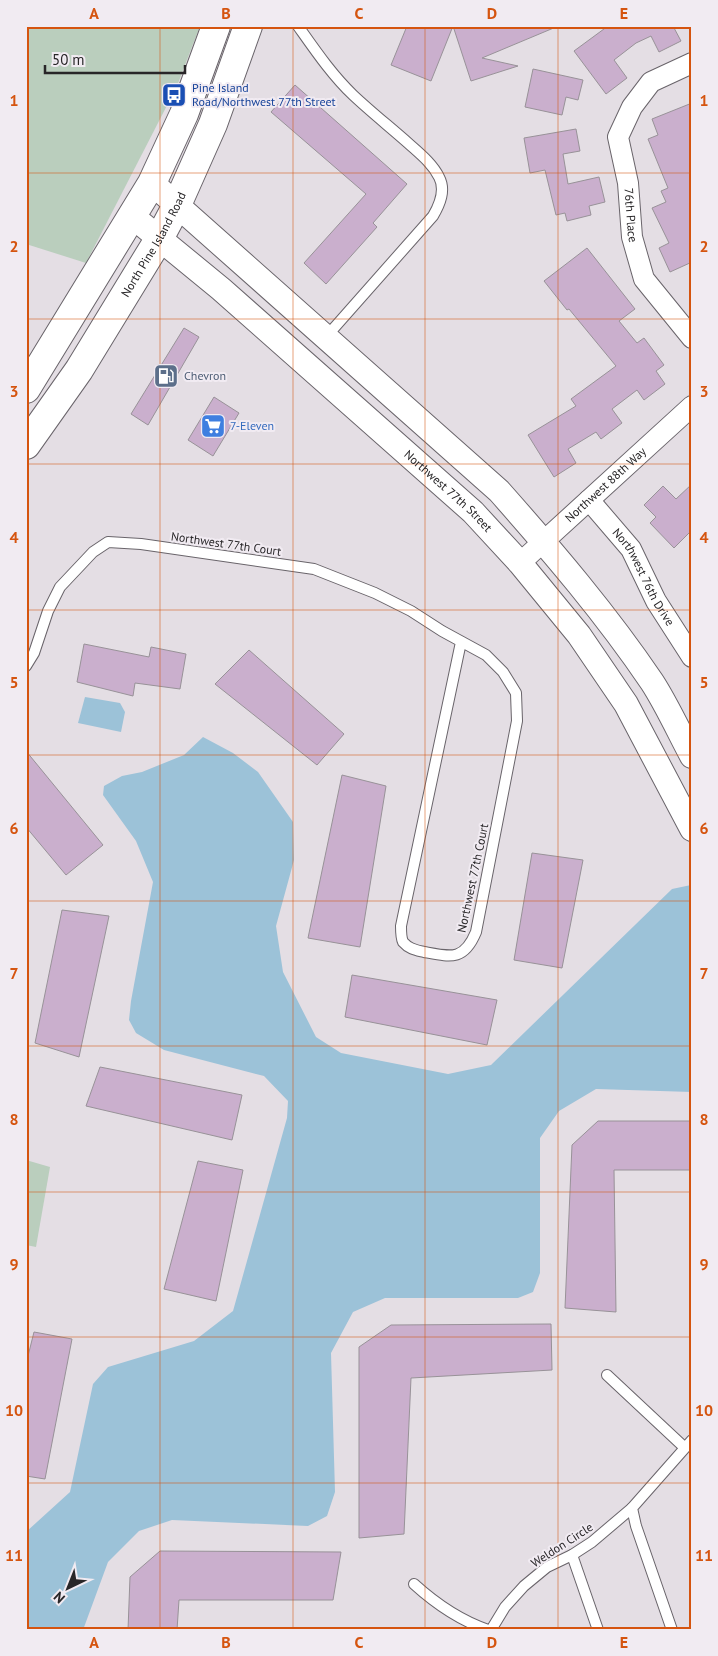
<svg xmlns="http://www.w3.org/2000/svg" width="718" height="1656" font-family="'PT Sans',sans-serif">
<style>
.green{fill:#bacebd}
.water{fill:#9cc2d8}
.building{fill:#caafcd;stroke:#989298}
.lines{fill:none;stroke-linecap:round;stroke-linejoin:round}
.service-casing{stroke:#69646a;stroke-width:12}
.minor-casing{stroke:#69646a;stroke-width:22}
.tertiary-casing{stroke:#69646a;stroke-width:26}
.secondary-casing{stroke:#69646a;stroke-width:30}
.service{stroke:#fff;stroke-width:10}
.minor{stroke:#fff;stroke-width:20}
.tertiary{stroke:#fff;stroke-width:24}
.secondary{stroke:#fff;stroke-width:28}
.grid{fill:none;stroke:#d5540f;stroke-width:1;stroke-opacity:0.55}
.labels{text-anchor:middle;stroke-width:4;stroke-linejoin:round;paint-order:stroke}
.transit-label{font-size:12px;fill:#164399;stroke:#f1ebf2;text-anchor:start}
.street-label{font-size:12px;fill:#282628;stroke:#f1ebf2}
.service-label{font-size:12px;fill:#4e5e75;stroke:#f1ebf2;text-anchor:start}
.shop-label{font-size:12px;fill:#366cbe;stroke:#f1ebf2;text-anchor:start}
.neatline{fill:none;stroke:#d5540f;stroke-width:2}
.grid-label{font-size:16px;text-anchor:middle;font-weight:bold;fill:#d5540f}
</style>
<rect width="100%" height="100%" fill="#e4dee4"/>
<g class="green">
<polygon points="26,26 200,26 177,86 86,263 26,244"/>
<polygon points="26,1160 50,1167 36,1247 26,1245"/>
</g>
<g class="water">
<polygon points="85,697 120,703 125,712 121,732 78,723"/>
<polygon points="203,737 233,753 258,772 293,822 294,860 276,926 283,972 316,1037 341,1053 448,1074 491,1065 672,889 691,885 692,1092 596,1089 559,1111 540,1138 540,1273 533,1292 518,1298 385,1298 353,1312 331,1353 335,1492 327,1516 308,1526 172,1520 139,1531 108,1562 83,1630 26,1630 26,1532 70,1492 93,1384 108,1367 194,1341 233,1311 287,1118 288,1101 264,1076 164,1050 136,1033 129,1020 131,1001 153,882 136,841 103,795 104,786 122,776 142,772 184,755"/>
</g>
<g class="building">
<polygon points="407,26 453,26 431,81 391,65"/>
<polygon points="453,26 556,26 556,27 482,58 518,66 471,81"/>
<polygon points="608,26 673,26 681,41 659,52 651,36 636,43 614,60 627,78 606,94 574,51"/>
<polygon points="533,69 583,80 578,100 566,97 562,115 525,107"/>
<polygon points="295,85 407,184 373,223 377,227 326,284 304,263 366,194 271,112"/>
<polygon points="692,103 692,262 670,272 659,248 669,243 652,208 666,202 661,191 668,188 648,139 658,135 652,119"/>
<polygon points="576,129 580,151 563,154 568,184 599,177 605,202 589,206 591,215 567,221 565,213 556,215 545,170 530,173 524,138"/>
<polygon points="587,248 635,309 619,321 637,343 644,338 664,365 656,371 665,384 644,400 637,390 612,409 622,423 601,439 596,432 568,449 576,463 554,477 528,435 576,406 571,399 616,366 569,309 567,310 544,281"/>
<polygon points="184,328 199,337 148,425 131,414"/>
<polygon points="214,397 239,413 213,456 188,440"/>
<polygon points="692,484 692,530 674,548 650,523 656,517 644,505 663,486 676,499"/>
<polygon points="84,644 149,657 151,647 186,654 180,689 135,683 133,696 77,682"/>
<polygon points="249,650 344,734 317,765 215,684"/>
<polygon points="26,751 103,845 66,875 26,827"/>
<polygon points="342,775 386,786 360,947 308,938"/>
<polygon points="532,853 583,860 562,968 514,960"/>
<polygon points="62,910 109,916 79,1057 35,1043"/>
<polygon points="352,975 497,1000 487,1045 345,1017"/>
<polygon points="100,1067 242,1095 232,1140 86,1106"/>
<polygon points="598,1121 692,1121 692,1170 614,1170 616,1312 565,1308 572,1145"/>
<polygon points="198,1161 243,1170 216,1301 164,1289"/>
<polygon points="551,1324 552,1370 411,1378 404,1534 359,1538 359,1347 391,1325"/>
<polygon points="34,1332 72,1339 45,1479 26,1476 26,1364"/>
<polygon points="160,1551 341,1552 333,1600 179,1600 177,1630 128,1630 130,1577"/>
</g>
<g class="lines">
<defs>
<g id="service">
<path d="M 298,26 C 315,50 332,75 353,95 C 371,112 390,127 408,143 C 419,153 432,163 439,177 C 446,190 440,204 433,216 L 326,337"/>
<path d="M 26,666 L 34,653 L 48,611 L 60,587 L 93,552 L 108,542 L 141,544 L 314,569 L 375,593 L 411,611 L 442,631 L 486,655 L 503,672 L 516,693 L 517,721 L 476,932 C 464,961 451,957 424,952 C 416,950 409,949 403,942 C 401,938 401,931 401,926 L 461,642"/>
<polyline points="607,1375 684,1447"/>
<polyline points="572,1555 598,1630"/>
<path d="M 414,1584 C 436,1604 459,1620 488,1630"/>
<polyline points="491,1630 505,1607 524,1586 547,1567 572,1555 592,1542 632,1508"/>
<polyline points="672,1630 636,1526 632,1508 692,1440"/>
</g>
<g id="minor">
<path id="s1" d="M 692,63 L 651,82 L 632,107 L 618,137 L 628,183 L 632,237 L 644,279 L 692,338"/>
<path id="s2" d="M 589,500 L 631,549 L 656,601 L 692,657"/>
<path id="s3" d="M 520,563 L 692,406"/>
</g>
<g id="tertiary">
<path d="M 152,183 L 499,491 C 553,552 606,614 652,682 C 667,705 679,732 692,756"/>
<path id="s4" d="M 132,216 L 221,289 L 473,512 L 520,563 L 579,635 L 626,704 L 692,829"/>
</g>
<g id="secondary">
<polyline points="26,389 152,183 184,114 216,26"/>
<path id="s5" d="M 26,445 L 79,370 L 159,239 L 177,205 L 213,124 L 248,26"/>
</g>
</defs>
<use href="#service" class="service-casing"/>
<use href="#minor" class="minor-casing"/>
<use href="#tertiary" class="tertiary-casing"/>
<use href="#secondary" class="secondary-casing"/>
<use href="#service" class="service"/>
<use href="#minor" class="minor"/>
<use href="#tertiary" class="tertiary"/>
<use href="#secondary" class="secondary"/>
</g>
<path class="grid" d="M 160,26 L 160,1630M 293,26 L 293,1630M 425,26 L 425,1630M 558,26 L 558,1630M 26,173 L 692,173M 26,319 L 692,319M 26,464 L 692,464M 26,610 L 692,610M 26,755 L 692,755M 26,901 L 692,901M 26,1046 L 692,1046M 26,1192 L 692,1192M 26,1337 L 692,1337M 26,1483 L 692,1483"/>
<defs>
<symbol id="bus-square" viewBox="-11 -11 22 22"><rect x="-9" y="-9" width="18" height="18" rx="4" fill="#1a4fb4" stroke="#f1ebf2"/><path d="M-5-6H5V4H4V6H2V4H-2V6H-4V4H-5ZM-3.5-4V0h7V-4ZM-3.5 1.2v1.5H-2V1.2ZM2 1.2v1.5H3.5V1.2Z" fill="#fff"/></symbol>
<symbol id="fuel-square" viewBox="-11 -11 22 22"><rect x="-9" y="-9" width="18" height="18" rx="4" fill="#5c6f8a" stroke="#f1ebf2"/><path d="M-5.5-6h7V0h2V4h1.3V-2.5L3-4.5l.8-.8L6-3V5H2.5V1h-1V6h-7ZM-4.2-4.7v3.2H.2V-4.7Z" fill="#fff"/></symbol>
<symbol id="supermarket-square" viewBox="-11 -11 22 22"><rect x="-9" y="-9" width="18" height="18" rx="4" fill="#3f7fe0" stroke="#f1ebf2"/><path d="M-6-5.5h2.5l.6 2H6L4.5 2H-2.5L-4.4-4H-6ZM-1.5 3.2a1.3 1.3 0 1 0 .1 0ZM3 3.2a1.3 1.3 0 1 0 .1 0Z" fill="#fff"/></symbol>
</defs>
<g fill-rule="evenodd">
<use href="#bus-square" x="160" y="81" width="28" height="28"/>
<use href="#fuel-square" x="152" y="362" width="28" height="28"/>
<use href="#supermarket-square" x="199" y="412" width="28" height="28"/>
</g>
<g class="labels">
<g class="transit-label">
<text x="192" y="92">Pine Island<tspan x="192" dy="14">Road/Northwest 77th Street</tspan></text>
</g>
<g class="street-label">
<text dy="4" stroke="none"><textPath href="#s1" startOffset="189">76th Place</textPath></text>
<text dy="4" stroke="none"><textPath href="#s5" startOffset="238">North Pine Island Road</textPath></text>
<text dy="4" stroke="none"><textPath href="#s3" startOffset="116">Northwest 88th Way</textPath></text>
<text dy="4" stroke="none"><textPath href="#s4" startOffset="419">Northwest 77th Street</textPath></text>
<text transform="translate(226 544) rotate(8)" y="4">Northwest 77th Court</text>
<text dy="4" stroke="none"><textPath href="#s2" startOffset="95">Northwest 76th Drive</textPath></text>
<text transform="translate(473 878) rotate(-78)" y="4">Northwest 77th Court</text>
<text transform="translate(562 1545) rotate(-33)" y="4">Weldon Circle</text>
</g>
<g class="service-label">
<text x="184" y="380">Chevron</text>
</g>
<g class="shop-label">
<text x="230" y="430">7-Eleven</text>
</g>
</g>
<rect width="718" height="1656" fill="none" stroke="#f1ebf2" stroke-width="55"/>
<g transform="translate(68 1588) rotate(223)" stroke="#f1ebf2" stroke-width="4" paint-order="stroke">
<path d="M0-4L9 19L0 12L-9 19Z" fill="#282628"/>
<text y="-8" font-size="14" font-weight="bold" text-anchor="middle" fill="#282628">N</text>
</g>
<path d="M45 65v8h140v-8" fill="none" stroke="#282628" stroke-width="2.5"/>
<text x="52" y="65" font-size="15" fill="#282628" stroke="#f1ebf2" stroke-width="4" paint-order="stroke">50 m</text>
<rect x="28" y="28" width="662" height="1600" class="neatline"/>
<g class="grid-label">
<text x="94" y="19">A</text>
<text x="226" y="19">B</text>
<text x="359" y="19">C</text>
<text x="492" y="19">D</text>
<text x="624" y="19">E</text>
<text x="14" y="106">1</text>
<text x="704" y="106">1</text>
<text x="14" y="252">2</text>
<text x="704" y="252">2</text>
<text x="14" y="397">3</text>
<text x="704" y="397">3</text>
<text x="14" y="543">4</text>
<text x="704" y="543">4</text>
<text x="14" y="688">5</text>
<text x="704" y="688">5</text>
<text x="14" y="834">6</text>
<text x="704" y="834">6</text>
<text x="14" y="979">7</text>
<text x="704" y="979">7</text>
<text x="14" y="1125">8</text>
<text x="704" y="1125">8</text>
<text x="14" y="1270">9</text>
<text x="704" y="1270">9</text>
<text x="14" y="1416">10</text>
<text x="704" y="1416">10</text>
<text x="14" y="1561">11</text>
<text x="704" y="1561">11</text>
<text x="94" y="1648">A</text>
<text x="226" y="1648">B</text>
<text x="359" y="1648">C</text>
<text x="492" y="1648">D</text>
<text x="624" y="1648">E</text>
</g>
</svg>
